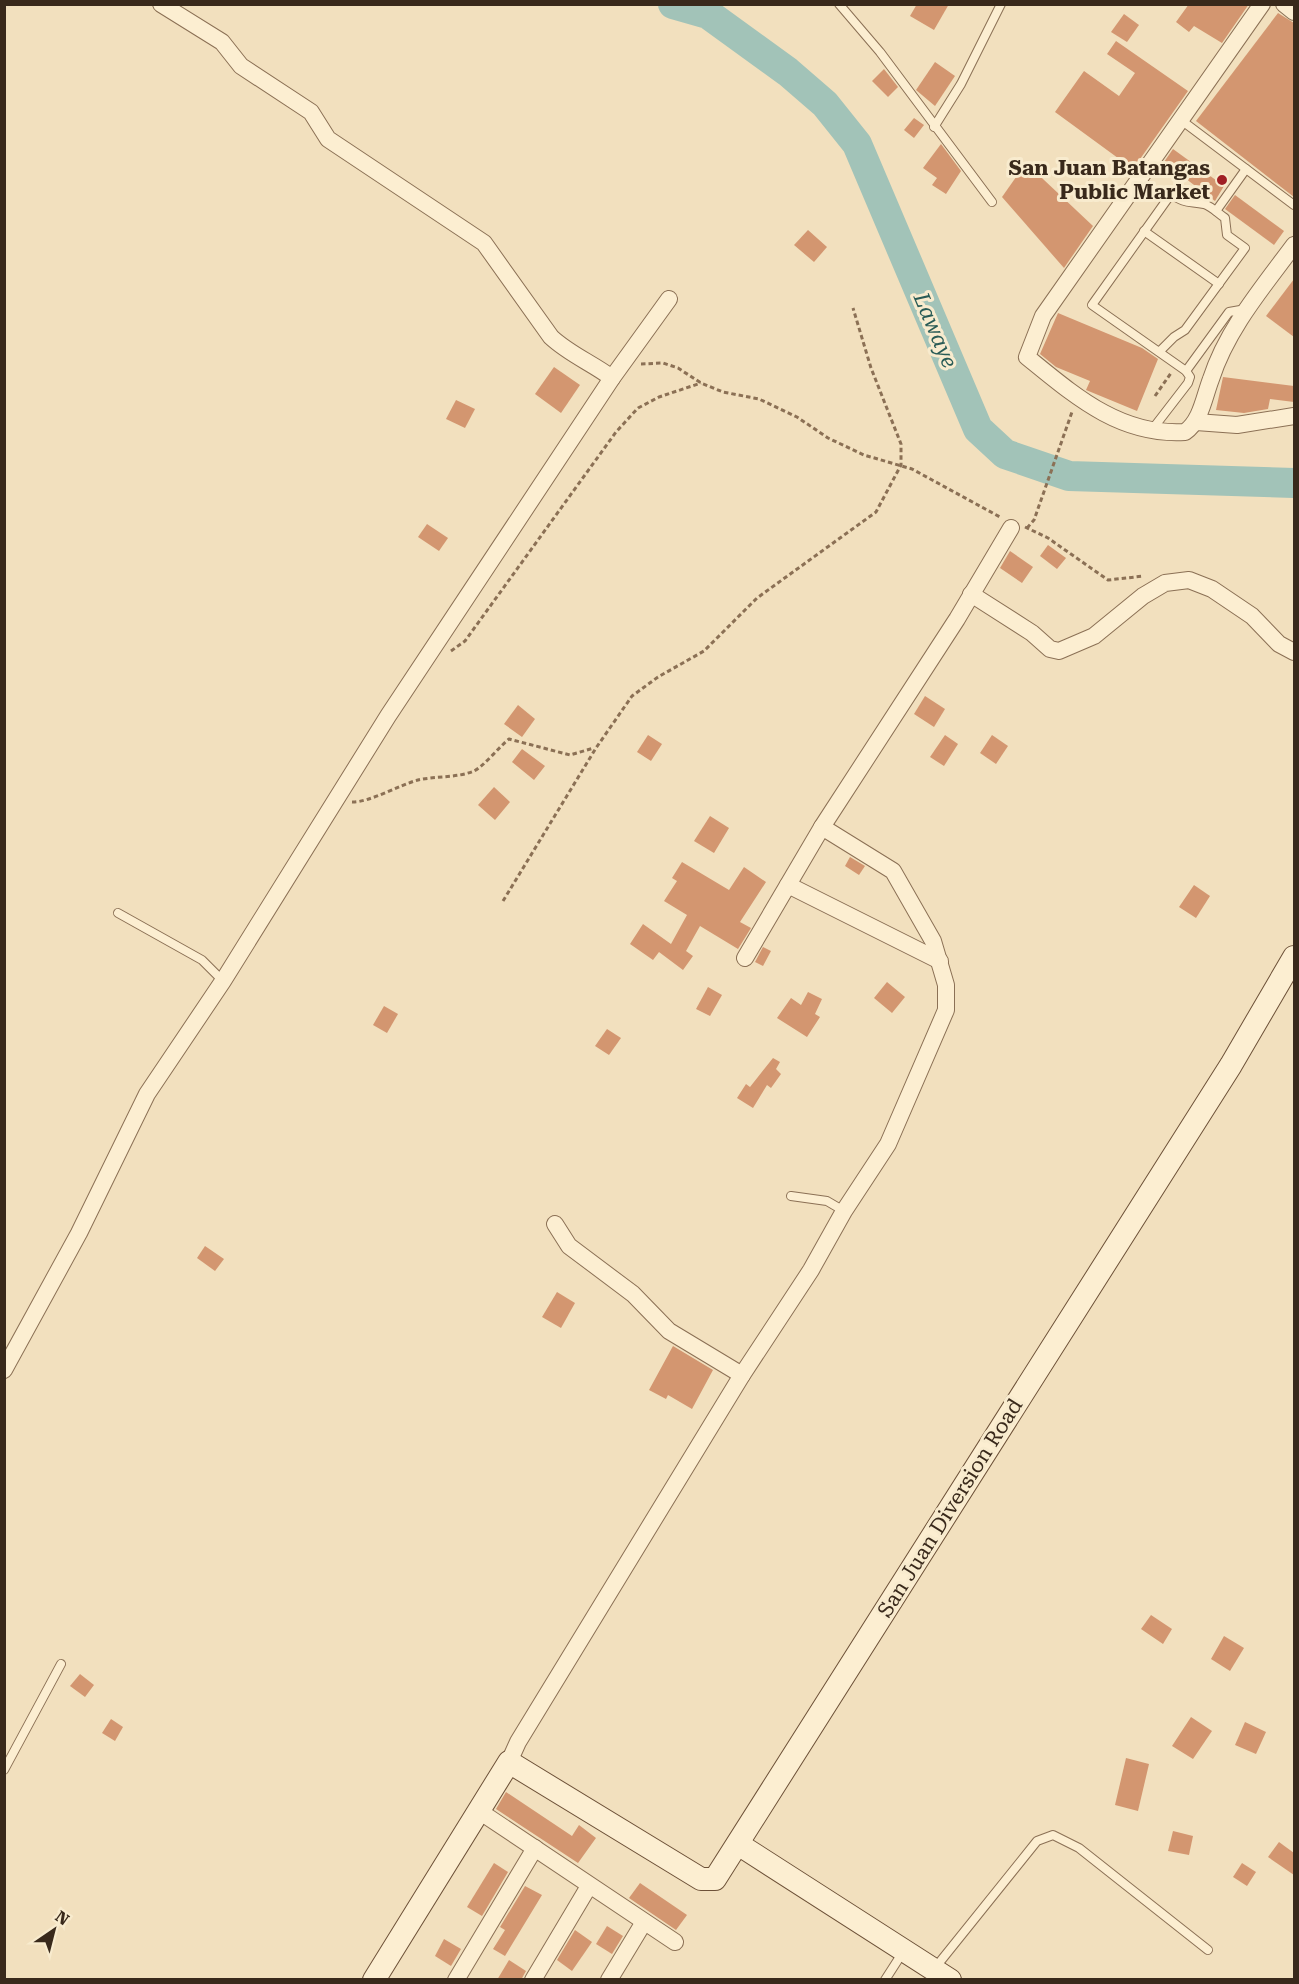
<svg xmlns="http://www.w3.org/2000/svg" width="1299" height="1984" font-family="'Roboto Serif',serif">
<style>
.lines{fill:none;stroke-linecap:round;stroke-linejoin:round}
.river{stroke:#a2c3b8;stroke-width:30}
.building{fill:#d39670}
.lane-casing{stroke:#8b7055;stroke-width:10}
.street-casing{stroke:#8b7055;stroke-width:18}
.secondary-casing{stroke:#6d5138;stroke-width:24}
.path{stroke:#8b7055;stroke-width:3;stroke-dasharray:4.5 3;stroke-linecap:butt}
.lane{stroke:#fceed1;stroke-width:8}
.street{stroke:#fceed1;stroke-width:16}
.secondary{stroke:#fceed1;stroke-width:22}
.poi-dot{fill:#a01f24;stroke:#f8ebce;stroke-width:2}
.labels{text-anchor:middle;stroke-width:6;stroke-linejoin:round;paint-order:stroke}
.poi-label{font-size:21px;font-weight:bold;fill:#39291b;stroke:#f8ebce;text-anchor:end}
.street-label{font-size:21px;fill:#39291b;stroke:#f8ebce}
.water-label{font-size:22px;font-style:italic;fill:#295b56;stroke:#f8ebce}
</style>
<rect width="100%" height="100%" fill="#f2e0be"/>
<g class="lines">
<polyline class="river" points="673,4 708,14 788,72 825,104 857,144 978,429 1005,454 1069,476 1294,483"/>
</g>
<g class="building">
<polygon points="917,4 949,4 934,30 910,16"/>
<polygon points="1189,4 1249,4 1222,43 1194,26 1189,32 1176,22"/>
<polygon points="1278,13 1294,23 1294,197 1196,121"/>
<polygon points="1124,14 1139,25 1127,42 1111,32"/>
<polygon points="1116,41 1188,91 1133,169 1055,112 1084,71 1119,96 1135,73 1107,54"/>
<polygon points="935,62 955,76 935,106 916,90"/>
<polygon points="884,69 898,87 888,97 872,81"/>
<polygon points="914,118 924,125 914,138 904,130"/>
<polygon points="941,144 961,171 946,194 932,185 937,178 923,168"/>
<polygon points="1173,149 1224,186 1215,201 1164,162"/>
<polygon points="1026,163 1093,226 1064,268 1002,197"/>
<polygon points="1235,195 1284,231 1274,245 1225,209"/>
<polygon points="808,230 827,247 814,262 794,245"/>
<polygon points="1294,279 1294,337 1266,316"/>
<polygon points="1058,313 1142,348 1158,359 1137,411 1086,390 1090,381 1056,367 1040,354"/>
<polygon points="554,367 580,385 561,413 535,394"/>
<polygon points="1223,377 1294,386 1294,402 1270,399 1268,409 1244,413 1216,410"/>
<polygon points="456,400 475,409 465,428 446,419"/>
<polygon points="427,524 448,538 439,551 418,537"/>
<polygon points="1048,545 1066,558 1057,569 1040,556"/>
<polygon points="1010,551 1033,567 1022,583 1000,568"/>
<polygon points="925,696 945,709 934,727 914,714"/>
<polygon points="518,705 535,719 522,737 504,724"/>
<polygon points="648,735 662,744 651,761 637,752"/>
<polygon points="945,735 958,744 944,766 930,757"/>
<polygon points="992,735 1008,746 996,764 980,753"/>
<polygon points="522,749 545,766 534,780 512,762"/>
<polygon points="494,787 510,802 495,820 478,805"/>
<polygon points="710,816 729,828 714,853 694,841"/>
<polygon points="850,857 865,866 859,875 845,866"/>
<polygon points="682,862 729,890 744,867 766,882 740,922 751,928 738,949 700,926 686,951 693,956 683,970 659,952 653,960 630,944 643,924 671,944 687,915 664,901 677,881 672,878"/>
<polygon points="1194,885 1210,896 1196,918 1179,907"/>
<polygon points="763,947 771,951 763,966 755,962"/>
<polygon points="887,982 905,997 892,1013 874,998"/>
<polygon points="708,987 722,995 710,1016 696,1009"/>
<polygon points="808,992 822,999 815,1014 820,1017 807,1037 777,1018 791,998 801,1005"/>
<polygon points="384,1006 398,1014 387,1033 373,1025"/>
<polygon points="607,1029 621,1038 609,1055 595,1046"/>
<polygon points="773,1058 780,1062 776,1069 781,1074 771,1088 767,1085 753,1108 737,1098 746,1084 750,1087"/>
<polygon points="205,1246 224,1259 215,1271 197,1258"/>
<polygon points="557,1292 575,1303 561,1328 542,1317"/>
<polygon points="673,1346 713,1370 692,1409 668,1395 666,1399 649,1390"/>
<polygon points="1151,1615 1172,1629 1163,1644 1141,1629"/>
<polygon points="1224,1636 1244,1648 1230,1671 1211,1659"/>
<polygon points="80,1674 94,1685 85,1697 70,1686"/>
<polygon points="1191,1717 1212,1731 1193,1759 1172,1746"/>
<polygon points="111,1719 123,1727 115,1741 102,1733"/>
<polygon points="1245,1722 1266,1732 1256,1754 1235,1745"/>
<polygon points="1126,1758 1149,1764 1138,1811 1115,1805"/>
<polygon points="506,1792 572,1836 579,1825 596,1838 578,1863 496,1809"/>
<polygon points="1173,1831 1193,1836 1189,1855 1168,1851"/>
<polygon points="1279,1842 1294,1853 1294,1875 1268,1857"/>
<polygon points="494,1863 508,1872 482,1916 467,1907"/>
<polygon points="1242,1863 1256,1872 1247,1886 1233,1877"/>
<polygon points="640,1883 687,1915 676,1930 629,1898"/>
<polygon points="525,1886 542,1895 505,1956 493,1949 505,1930 500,1927"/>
<polygon points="607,1926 623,1936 612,1954 596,1944"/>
<polygon points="575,1930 592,1942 572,1971 557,1960"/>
<polygon points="444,1939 461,1949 451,1966 435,1956"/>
<polygon points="509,1960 526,1971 521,1980 497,1980"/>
</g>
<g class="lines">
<defs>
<g id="lane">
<polyline points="839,4 880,52 992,202"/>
<polyline points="1181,120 1294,205"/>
<polyline points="934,127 961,84 1001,4"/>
<polyline points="1216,211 1246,169"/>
<polyline points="1144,231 1219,284"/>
<polyline points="1186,371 1229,312 1246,309"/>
<path d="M 1151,431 L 1188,383 L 1190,377 L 1186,371 L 1092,305 L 1171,194 C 1185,204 1189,201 1204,204 C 1211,206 1219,214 1225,218 L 1227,235 L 1245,248 L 1185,330 L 1174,337 L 1160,351"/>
<polyline points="118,913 202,960 223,981"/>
<polyline points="791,1196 827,1201 844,1211"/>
<polyline points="4,1770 61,1664"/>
<polyline points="935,1968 1037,1841 1053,1835 1079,1848 1208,1950"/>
<polyline points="885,1980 903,1952"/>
</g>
<g id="street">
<path d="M 161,4 L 222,42 L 241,66 L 311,112 L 328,139 L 484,243 L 551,337 C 569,354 592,363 612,378"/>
<path d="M 1262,4 L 1043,316 L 1027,357 C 1075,396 1120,436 1185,432 C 1201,421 1204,397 1211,379 C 1227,329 1263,287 1294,245"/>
<polyline points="1284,4 1294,12"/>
<polyline points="1196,422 1237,425 1294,416"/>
<polyline points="971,594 1032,633 1050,649 1059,651 1094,636 1143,596 1165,583 1189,580 1212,589 1252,616 1279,644 1294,652"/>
<polyline points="788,885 940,961"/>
<polyline points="745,958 822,827 957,619 1011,528"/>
<polyline points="555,1224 569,1246 633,1294 669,1331 742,1375"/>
<polyline points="4,1370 79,1233 147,1094 223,981 388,716 612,378 669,299"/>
<polyline points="509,1762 518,1742 742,1375 811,1270 844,1211 888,1144 946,1010 946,985 933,941 893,871 822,827"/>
<polyline points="479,1811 675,1942"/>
<polyline points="456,1980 535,1848"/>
<polyline points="533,1980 589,1886"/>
<polyline points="609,1980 644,1922"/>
</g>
<g id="secondary">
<polyline points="738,1844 950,1980"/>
<polyline points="374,1980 509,1762 701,1879 715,1879 1231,1065 1294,957"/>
</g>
</defs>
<use href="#lane" class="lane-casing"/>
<use href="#street" class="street-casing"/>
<use href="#secondary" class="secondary-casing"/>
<g class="path">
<polyline points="641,364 663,363 678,368 701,383 723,392 759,399 797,417 828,438 864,455 912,469 1000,517"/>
<polyline points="1155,396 1171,373"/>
<polyline points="1025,527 1048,538 1108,580 1144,576"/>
<polyline points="1027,528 1034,520 1072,412"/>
<polyline points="451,651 465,641 616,432 638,408 659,397 701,383"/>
<path d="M 352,802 C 368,803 402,784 418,780 C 436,776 457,778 474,771 C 483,767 500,746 509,739 L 570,755 L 594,748"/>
<polyline points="503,901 596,748 632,696 658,677 704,651 757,598 876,512 901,465 901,444 871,368 853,308"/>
</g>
<use href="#lane" class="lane"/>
<use href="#street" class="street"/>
<use href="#secondary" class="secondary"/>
</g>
<circle class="poi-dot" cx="1222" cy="180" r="6"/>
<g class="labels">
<g class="poi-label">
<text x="1210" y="175">San Juan Batangas<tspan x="1210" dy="24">Public Market</tspan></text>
</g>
<g class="street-label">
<text transform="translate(950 1508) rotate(-58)" y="7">San Juan Diversion Road</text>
</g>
<g class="water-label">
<text transform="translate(936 330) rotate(67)" y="8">Lawaye</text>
</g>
</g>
<rect width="1299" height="1984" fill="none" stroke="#39291b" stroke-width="12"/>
<g transform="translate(54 1930) rotate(35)" stroke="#f8ebce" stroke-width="4.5" paint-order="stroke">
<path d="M0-4.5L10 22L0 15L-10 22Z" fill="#39291b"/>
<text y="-9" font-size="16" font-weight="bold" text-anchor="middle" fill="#39291b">N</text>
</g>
</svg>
